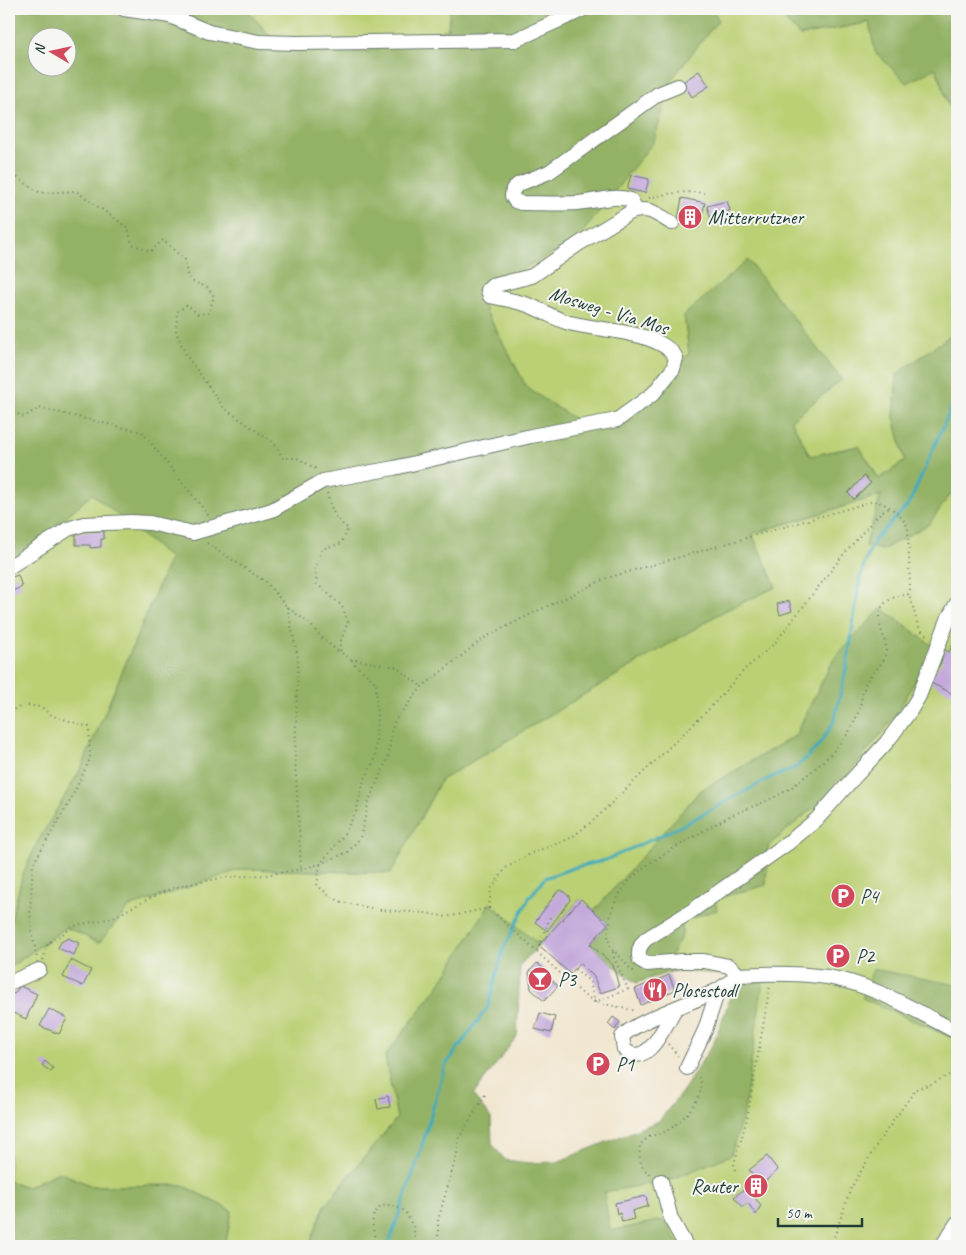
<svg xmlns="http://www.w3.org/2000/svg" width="966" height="1255" font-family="Caveat,sans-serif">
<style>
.green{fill:#bbd075;stroke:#6d8654}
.forest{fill:#94b266;stroke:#5a784d;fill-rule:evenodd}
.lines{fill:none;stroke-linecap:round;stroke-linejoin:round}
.stream{stroke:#3caaba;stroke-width:3}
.building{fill:#c4aadb}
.minor-casing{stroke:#68786a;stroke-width:16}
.path{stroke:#68786a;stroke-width:2;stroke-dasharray:1 4;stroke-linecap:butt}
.minor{stroke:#fff;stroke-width:14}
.labels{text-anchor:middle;stroke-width:4;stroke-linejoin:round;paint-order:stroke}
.poi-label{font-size:20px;fill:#1f3d34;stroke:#f6f6f2;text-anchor:start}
.street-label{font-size:20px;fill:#1f3d34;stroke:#f6f6f2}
</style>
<rect width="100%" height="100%" fill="#f6f6f2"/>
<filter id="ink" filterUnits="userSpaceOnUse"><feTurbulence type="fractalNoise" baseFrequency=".02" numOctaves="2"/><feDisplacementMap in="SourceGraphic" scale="10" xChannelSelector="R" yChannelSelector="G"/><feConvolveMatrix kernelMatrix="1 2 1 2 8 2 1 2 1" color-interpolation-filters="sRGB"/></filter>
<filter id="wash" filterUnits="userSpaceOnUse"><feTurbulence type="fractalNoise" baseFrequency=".0096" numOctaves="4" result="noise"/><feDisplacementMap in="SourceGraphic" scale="20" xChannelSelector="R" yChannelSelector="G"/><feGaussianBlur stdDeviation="1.12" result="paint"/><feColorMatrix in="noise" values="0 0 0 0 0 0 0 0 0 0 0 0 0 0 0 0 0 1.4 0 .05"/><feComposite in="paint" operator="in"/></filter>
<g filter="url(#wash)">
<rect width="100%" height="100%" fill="#f1e6cf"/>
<g class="green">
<polygon points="246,9 450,9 448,29 365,52 278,45"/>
<polygon points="713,9 850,9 782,17 800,36 870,22 875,52 936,68 957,131 957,331 897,374 894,417 905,461 879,479 859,446 810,456 791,420 684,315 689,353 631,422 588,428 527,388 476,292 575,242 653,141 672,79 718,20"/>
<polygon points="957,485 957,1246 680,1246 664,1220 610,1231 604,1192 670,1180 762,981 735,985 738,975 674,971 671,955 682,935 682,921 715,899 766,885 768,846 840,785 896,715 934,647 834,658 795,736 700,791 594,911 580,899 539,945 490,904 440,984 385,1056 397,1118 325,1205 309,1246 225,1246 232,1211 182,1185 92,1186 59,1172 27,1187 9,1181 9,968 67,927 99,943 129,907 242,869 391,873 441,780 724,611 776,587 752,534 882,495 865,546 882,550 929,524"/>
<polygon points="92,494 170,558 82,767 36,845 22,877 9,928 9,566"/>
</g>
<g class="forest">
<path d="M 9,9 L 246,9 L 278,45 L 365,52 L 448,29 L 450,9 L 713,9 L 718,20 L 672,79 L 654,141 L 575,242 L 476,292 L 527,388 L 588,428 L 631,422 L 689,353 L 684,315 L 748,260 L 842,380 L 791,420 L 810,456 L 859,446 L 879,479 L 905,461 L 894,417 L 897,374 L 957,331 L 957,485 L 929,524 L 882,550 L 865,546 L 881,495 L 752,534 L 776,587 L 724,611 L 441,780 L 391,873 L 242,869 L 129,907 L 99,943 L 66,927 L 9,968 L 9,928 L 22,877 L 36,845 L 82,767 L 170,558 L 92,494 L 9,566 ZM 38,38 L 68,38 L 68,68 L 38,68 Z"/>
<polygon points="850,9 957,9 957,131 936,68 907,83 875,52 869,22 800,36 782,17"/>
<polygon points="882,608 934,647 896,715 840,785 768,846 766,885 715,899 717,910 682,921 682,935 671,955 674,971 636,983 613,965 590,944 608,924 594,911 700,791 795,736 834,658"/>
<polygon points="490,903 539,945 520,965 517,1036 473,1095 491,1118 492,1144 505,1160 529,1163 557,1162 659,1121 683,1091 714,1042 735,985 763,981 744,1112 731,1155 670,1180 604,1192 610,1231 664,1220 680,1246 309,1246 325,1205 397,1118 385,1056 440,984"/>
<polygon points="873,969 957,985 957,1040 862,998"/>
<polygon points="59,1172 92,1186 182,1185 232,1211 225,1246 9,1246 9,1181 27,1187"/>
</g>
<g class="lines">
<polyline class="stream" points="388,1246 419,1156 445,1066 488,1007 503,950 529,898 545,878 573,868 606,860 681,826 770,778 795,768 817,748 834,722 847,665 860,578 866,559 875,539 909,504 952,406 957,388"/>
</g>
<g id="blocks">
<g class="building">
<polygon points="699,71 709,86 692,97 683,82"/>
<polygon points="631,175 649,179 645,193 627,189"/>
<polygon points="682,198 705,203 699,228 677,224"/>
<polygon points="727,201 730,210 728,211 729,218 712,223 707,206"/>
<polygon points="864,476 871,483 854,499 848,493"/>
<polygon points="104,531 104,539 101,539 101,547 90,548 90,545 76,545 76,532"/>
<polygon points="18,575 22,587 9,592 9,578"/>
<polygon points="789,601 792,611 780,615 777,604"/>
<polygon points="957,636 957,660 955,659 954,664 957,666 957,684 951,693 931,683 932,681 930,679 941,663 944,649 949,652"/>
<polygon points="561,890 569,896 570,900 547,931 535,922 557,892"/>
<polygon points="581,899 608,924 590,944 613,965 619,987 600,993 594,977 580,963 570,974 539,945"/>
<polygon points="68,938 79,943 74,955 58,948 61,942"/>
<polygon points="71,960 91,970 83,986 63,977"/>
<polygon points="537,963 545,970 543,972 558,986 544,1001 531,989 529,972"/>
<polygon points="669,975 675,990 641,1005 635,989"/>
<polygon points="20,986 37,994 26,1019 9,1011 9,991 14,994"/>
<polygon points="49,1009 67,1018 59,1034 40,1026"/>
<polygon points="540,1013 555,1017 551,1033 535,1029"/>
<polygon points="613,1017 620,1022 615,1030 608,1024"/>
<polygon points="45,1061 53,1068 51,1072 42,1065"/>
<polygon points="388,1096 390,1107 378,1109 376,1099"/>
<polygon points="767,1156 778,1170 764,1182 767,1185 756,1194 758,1196 755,1198 761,1205 756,1215 748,1203 743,1207 734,1197 748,1186 746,1185 755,1177 749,1170"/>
<polygon points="646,1196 648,1206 632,1211 634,1219 622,1222 620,1213 617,1214 615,1203"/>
</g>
</g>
</g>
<g filter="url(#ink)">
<use href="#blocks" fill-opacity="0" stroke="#68786a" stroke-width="1"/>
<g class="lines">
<defs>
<g id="minor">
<polyline points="124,9 170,16 209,32 259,42 298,43 515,40 584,9"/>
<path d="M 631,212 C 649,206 656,214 672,223"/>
<path d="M 9,567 L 68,529 L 84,524 L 131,522 L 150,523 L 193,533 L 272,510 L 323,481 L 394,468 L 531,436 L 617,420 L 653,394 L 673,369 L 676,358 C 661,330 595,331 566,322 C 554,318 543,311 531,306 C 518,301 503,299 490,296 L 488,290 L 492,286 L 532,276 L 580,243 L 631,212 L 634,206 L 631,200 C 614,194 595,202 577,203 C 558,204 540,203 521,203 L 515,201 L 512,196 L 513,189 L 519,184 L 549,172 L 658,94 L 678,86"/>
<path d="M 739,975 L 729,966 L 704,961 L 681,961 L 647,964 L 640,960 C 637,951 640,945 646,939 L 690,912 L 788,843 L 816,820 L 849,783 L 886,743 L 910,711 L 919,696 L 949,617 L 957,603"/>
<path d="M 739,975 C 768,973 798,973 827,977 C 873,984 916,1011 957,1032"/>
<polyline points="9,983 39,970"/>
<path d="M 675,1009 C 665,1025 647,1071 624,1049 L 622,1037 C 633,1022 696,1001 716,991 C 724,987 731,980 739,975"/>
<polyline points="687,1068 705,1030 718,990"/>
<polyline points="661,1181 671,1219 686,1246"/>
<polyline points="942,1246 957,1223"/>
</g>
</defs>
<use href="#minor" class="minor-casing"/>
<g class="path">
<polyline points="9,172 40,193 76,191 128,228 132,244 150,252 163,240 185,260 187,274 191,281 207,287 214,296 209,313 198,314 187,305 177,312 176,332 186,355 224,408 274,443 283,458 297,458 318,470"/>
<path d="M 649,198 C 668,193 684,191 704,193"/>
<polyline points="9,410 24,417 39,408 142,432 209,516"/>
<path d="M 327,493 C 331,508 334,520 348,528 L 342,543 L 322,549 L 315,569 L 317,584 L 342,606 L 348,622 L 340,643 L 340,652 L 351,659 L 396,667 L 422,687"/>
<polyline points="207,543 266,582 287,607 309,623 324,640 339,652"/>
<polyline points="287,607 298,658 295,758 301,868"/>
<path d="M 352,660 C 357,668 369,676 376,683 L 377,717 L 375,759 L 363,783 L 356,812 L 343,836 L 320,864 L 317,885 L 331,897 L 342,902 L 381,910 L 426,913 L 447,917 L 489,908"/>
<polyline points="9,711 25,705 41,707 53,716 89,727 90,759 70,801 33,864 30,911 32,933 37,958"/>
<polyline points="489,908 491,889 506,868 532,853 571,838 594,820 707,711 745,669 775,643 843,555 877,516 883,511 890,508"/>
<polyline points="489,908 585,996 595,1002 637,1011"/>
<polyline points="537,951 551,915"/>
<path d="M 613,951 C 606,940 608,931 610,918 C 619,879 649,863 681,844 C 697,835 713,825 730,816 C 750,807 770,801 789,789 C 795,785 801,780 807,775 C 826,760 849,739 857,715 C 861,706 863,689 866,682 C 872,672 885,664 886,651 C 887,636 873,622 882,607 C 887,599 899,594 908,595"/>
<path d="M 43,960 L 48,943 L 77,925 L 112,918 L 158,894 L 176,887 L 226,877 L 266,875 L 301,869 L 320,864 L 348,852 L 360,838 L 369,801 L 389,755 L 391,733 L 395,720 L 422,687 L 484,638 L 531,614 L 607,578 L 874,501 C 888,504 902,514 908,528 L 910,589 L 908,595 C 916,605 913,630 929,636"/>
<path d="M 575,969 L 590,982 L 595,1002 L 628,989 L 614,958 L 613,951 C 623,956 625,967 635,972"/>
<polyline points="668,1044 678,1056"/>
<polyline points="735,1170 734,1164 747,1119 770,985"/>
<path d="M 650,1174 C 639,1168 639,1156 640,1145 C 643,1142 646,1139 649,1137 C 655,1134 662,1134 667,1131 C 682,1121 712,1092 697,1075"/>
<path d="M 375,1246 C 376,1235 367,1216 379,1208 C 388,1202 396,1207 405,1211 L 413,1227 L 417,1246"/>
<polyline points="438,1246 438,1220 457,1154 459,1138 485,1095"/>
<polyline points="831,1246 851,1188 879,1141 916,1089 931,1084 957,1071"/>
</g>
<use href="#minor" class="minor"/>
</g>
</g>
<defs>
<symbol id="building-disc" viewBox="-11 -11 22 22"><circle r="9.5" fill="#d1495b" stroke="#f6f6f2"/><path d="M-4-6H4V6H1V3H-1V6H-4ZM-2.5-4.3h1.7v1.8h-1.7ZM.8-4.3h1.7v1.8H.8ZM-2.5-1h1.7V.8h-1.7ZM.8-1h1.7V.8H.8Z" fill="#fff"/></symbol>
<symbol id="parking-disc" viewBox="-11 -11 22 22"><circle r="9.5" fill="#d1495b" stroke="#f6f6f2"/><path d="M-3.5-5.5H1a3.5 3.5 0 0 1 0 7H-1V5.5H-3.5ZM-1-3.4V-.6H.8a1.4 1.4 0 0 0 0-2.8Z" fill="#fff"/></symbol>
<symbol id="bar-disc" viewBox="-11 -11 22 22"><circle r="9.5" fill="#d1495b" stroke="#f6f6f2"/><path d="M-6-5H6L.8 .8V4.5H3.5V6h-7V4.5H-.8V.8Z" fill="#fff"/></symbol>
<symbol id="restaurant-disc" viewBox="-11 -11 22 22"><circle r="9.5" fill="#d1495b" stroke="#f6f6f2"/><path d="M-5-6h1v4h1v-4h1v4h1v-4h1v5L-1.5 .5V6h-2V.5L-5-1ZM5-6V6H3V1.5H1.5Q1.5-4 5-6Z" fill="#fff"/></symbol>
</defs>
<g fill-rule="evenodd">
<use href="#building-disc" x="676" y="203" width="28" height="28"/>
<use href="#parking-disc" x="829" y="882" width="28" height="28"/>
<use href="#parking-disc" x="824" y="942" width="28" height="28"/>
<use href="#bar-disc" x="526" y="965" width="28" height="28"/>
<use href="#restaurant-disc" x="641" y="976" width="28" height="28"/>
<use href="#parking-disc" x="584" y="1050" width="28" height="28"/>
<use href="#building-disc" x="742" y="1172" width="28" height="28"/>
</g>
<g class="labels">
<g class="poi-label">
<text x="708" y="224">Mitterrutzner</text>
<text x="860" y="903">P4</text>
<text x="856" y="963">P2</text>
<text x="558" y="986">P3</text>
<text x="672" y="997">Plosestodl</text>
<text x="616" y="1071">P1</text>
<text x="738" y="1193" text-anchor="end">Rauter</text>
</g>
<g class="street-label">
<text transform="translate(609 310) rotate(17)" y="7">Mosweg - Via Mos</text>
</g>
</g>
<rect width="966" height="1255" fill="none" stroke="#f6f6f2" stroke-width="30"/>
<g transform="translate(52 52) rotate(279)"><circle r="24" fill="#f6f6f2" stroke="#a0aca6"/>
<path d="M0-4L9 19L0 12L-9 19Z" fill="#d1495b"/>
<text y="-8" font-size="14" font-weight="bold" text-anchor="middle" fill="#1f3d34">N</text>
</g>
<path d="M778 1218v8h84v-8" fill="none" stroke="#1f3d34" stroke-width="2.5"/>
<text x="786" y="1218" font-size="15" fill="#1f3d34" stroke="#f6f6f2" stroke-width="4" paint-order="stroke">50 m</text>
</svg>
